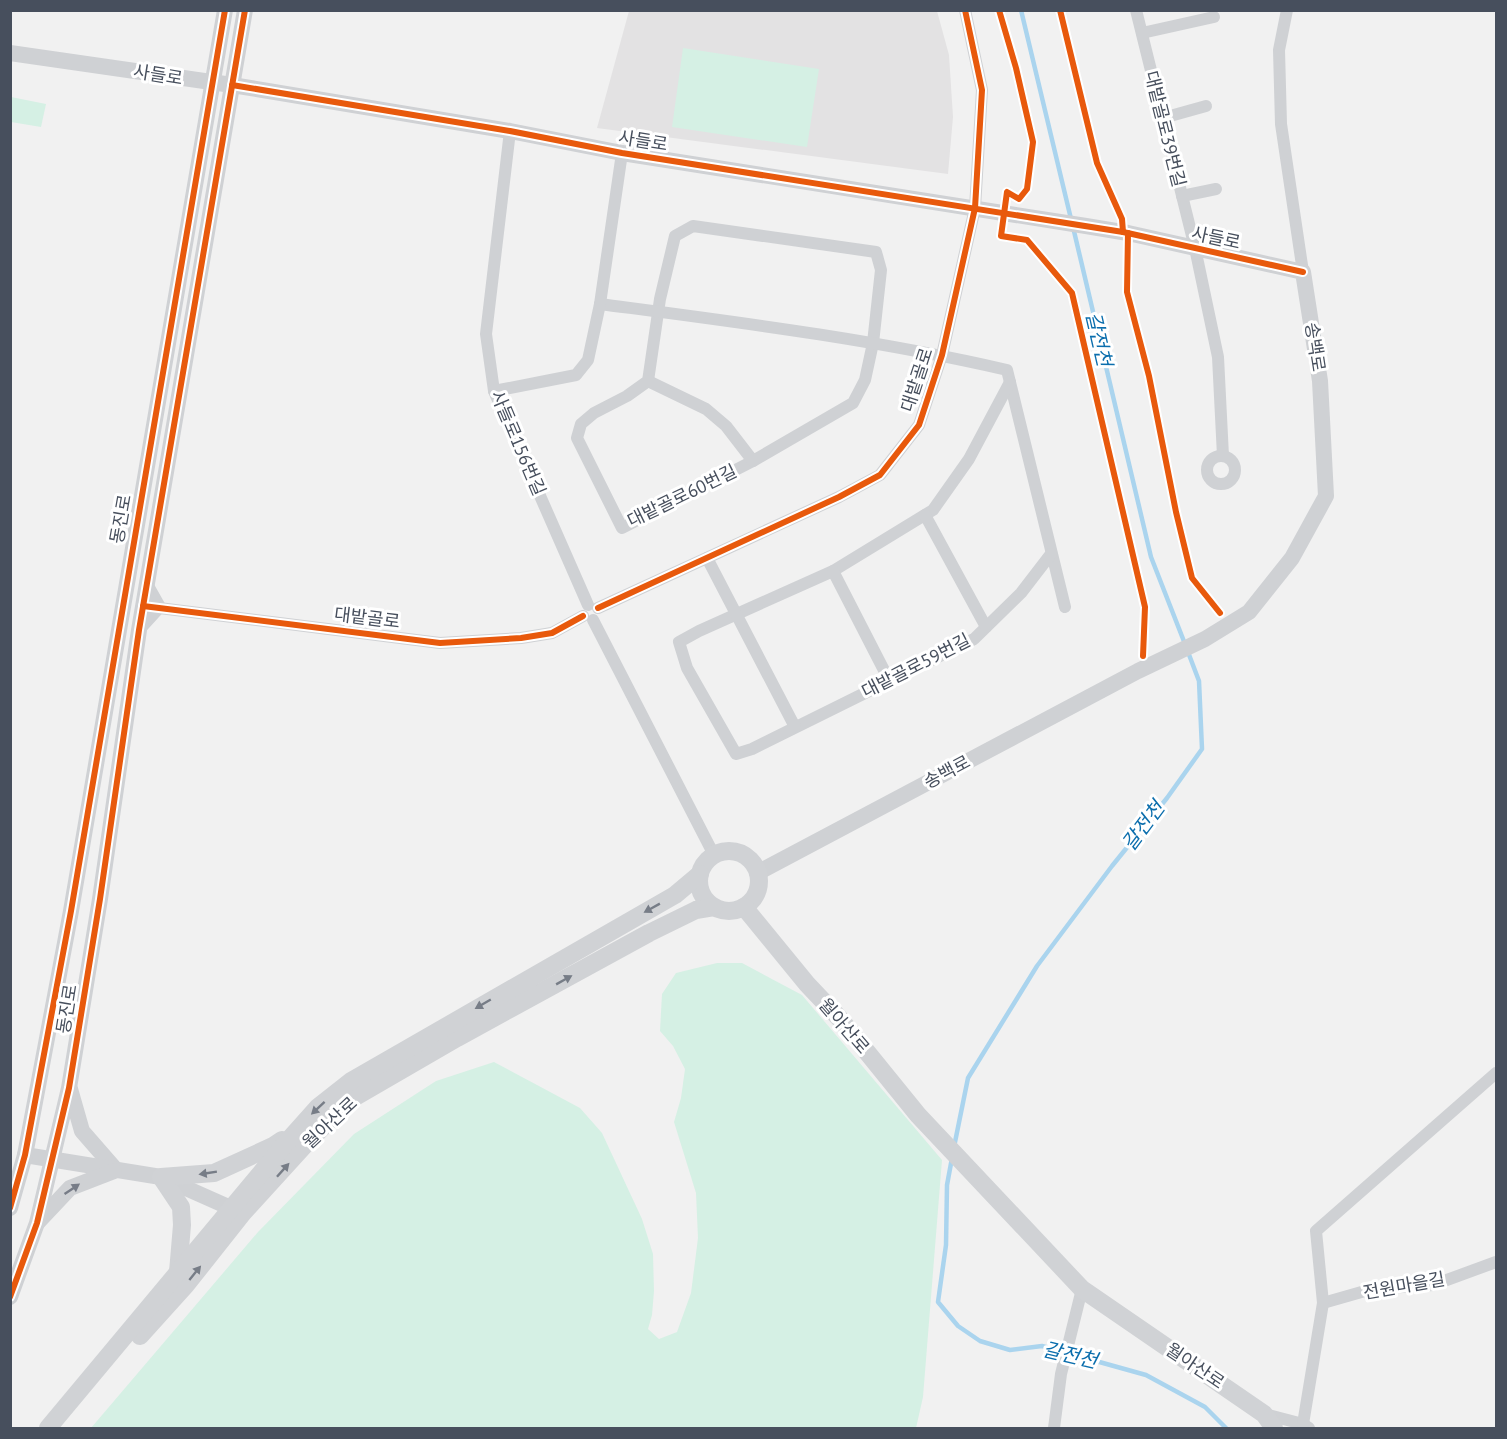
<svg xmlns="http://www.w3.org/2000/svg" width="1507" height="1439" font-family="'PT Sans','Noto Sans KR',sans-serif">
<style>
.education{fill:#e3e2e3}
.green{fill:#d5f0e4}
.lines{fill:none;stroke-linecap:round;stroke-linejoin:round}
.stream{stroke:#aad4ee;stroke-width:4.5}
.minor{stroke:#cfd1d4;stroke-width:12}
.tertiary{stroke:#cfd1d4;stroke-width:16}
.secondary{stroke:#d0d2d5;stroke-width:18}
.cycleway-casing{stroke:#fff;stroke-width:10}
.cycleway{stroke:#e8590c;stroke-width:6}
.oneway{fill:#777d87}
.oneway2{fill:#777c87}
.labels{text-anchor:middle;stroke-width:6;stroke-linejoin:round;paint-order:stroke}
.street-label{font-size:18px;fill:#474f5d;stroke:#fff}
.water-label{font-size:20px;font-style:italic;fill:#0b6ead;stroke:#fff}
</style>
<rect width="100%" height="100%" fill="#f1f1f1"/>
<polygon class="education" points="629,11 937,11 949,55 953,117 948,174 597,128"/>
<g class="green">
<polygon points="683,48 819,69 807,147 672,127"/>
<polygon points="11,97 46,104 41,127 11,122"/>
<polygon points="717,963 742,963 802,995 942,1160 923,1397 916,1428 91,1428 258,1232 354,1134 436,1081 494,1062 580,1108 602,1133 642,1219 653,1254 654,1291 652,1315 648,1329 659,1339 677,1332 691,1293 698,1238 696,1193 674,1122 681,1098 685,1069 673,1046 660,1031 662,994 676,973"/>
</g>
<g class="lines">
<g class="stream">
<polyline points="1021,10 1071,219"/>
<polyline points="1073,227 1151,557 1185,644"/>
<polyline points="954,1147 968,1078 1037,966 1112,866 1167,798 1202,749 1199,681 1188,652"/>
<polyline points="952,1158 947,1185 946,1245 938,1302 958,1326 980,1341 1010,1350 1042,1346 1146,1375 1205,1407 1226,1428"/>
</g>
<g class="minor">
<polyline points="1136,10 1195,248 1218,357 1223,456"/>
<polyline points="1287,10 1279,50 1281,124 1303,272"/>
<polyline points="1142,33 1214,17"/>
<polyline points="1163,118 1206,106"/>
<polyline points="510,131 486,334 494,391 588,605"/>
<polyline points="1182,196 1216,189"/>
<polygon points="693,226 876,252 881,270 873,343 865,380 853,403 753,461 622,528 577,438 581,424 594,413 627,396 648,381 660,299 675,236"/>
<path d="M 600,304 C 736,322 873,339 1007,370 L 1065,607"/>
<polyline points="648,381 706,409 726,426 753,461"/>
<polyline points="1010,382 969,459 933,510 833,571 699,631 679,642 687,668 736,754 752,749 974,639 1021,593 1051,554"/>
<polyline points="494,391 576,375 588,360 600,304 622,153"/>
<circle cx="1221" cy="470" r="14"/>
<polyline points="925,515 986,627"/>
<polyline points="707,558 795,727"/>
<polyline points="833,571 889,680"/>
<polyline points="143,606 440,643 521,638 552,633 583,616"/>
<polyline points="598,608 839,497 880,475 919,425 942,355 975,208 982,90 965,10"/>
<polyline points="593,620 714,855"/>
<polyline points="140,629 160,607 147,584"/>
<polyline points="1323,1303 1372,1289 1433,1285 1496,1262"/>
<polyline points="1264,1414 1303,1424 1309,1428"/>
<polyline points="1303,1424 1323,1303 1316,1231 1496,1073"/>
<polyline points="1054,1428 1061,1374 1082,1289"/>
</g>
<g class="tertiary">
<polyline points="10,53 232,85 510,131 622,153 1086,226 1128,233 1303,272 1320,381 1326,496 1292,558 1249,612 1205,639 1138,671 757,873"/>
<polyline points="70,1089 82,1131 116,1170"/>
<polyline points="25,1155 161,1177 242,1213"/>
<polyline points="10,1208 25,1155 71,911 225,10"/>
<polyline points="38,1222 70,1188 114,1171"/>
<polyline points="10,1297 37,1223 69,1088 100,899 139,630 245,10"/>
</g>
<g class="secondary">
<circle cx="729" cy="881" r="30"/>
<polyline points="744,907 807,984 841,1020 918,1115 1082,1289 1264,1414 1274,1428"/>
<polyline points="178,1272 182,1225 181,1207 161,1177 214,1173 273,1146 282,1140"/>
<polyline points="140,1336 186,1285 243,1213 304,1146 350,1100 457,1038 649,933 696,910 714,907"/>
<polyline points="48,1428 285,1144 318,1107 351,1081 675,895 700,874"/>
</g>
<defs>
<g id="cycleway">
<polyline points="999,10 1016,68 1033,142 1027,189 1019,199 1007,192 1001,236 1027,240 1072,293 1145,607 1143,656"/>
<polyline points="1060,10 1097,163 1122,219 1123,232"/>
<polyline points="232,85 510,131 622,153 1123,232 1303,272"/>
<polyline points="1128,233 1127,292 1149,376 1176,512 1192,578 1220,613"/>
<polyline points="143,606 440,643 521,638 552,633 583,616"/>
<polyline points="598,608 839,497 880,475 919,425 942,355 975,208 982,90 965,10"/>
<polyline points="10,1208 25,1155 71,911 225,10"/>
<polyline points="10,1297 37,1223 69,1088 100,899 139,630 245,10"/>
</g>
</defs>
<use href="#cycleway" class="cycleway-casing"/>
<use href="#cycleway" class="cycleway"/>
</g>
<defs><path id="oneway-solid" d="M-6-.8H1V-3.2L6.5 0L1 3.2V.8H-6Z" transform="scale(1.5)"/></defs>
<g class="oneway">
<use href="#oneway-solid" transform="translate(652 908) rotate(151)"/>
<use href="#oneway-solid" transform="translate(564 980) rotate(-29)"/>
<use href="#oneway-solid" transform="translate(483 1004) rotate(150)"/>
<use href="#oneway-solid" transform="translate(318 1108) rotate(137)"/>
<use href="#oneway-solid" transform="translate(283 1170) rotate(-48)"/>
<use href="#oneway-solid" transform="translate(208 1173) rotate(171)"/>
<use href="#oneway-solid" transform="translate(195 1273) rotate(-51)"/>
</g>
<use class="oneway2" href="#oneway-solid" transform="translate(72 1189) rotate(-34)"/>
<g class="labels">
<g class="street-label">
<text transform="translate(158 75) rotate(9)" y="6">사들로</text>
<text transform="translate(1165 129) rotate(76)" y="6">대밭골로39번길</text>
<text transform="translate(643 141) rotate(9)" y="6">사들로</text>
<text transform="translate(1216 238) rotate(12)" y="6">사들로</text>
<text transform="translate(1315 347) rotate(81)" y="6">송백로</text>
<text transform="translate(917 380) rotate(-72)" y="6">대밭골로</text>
<text transform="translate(518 443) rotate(67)" y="6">사들로156번길</text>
<text transform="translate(682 496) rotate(-26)" y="6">대밭골로60번길</text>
<text transform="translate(121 519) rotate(-80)" y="6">동진로</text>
<text transform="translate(367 618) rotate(7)" y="6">대밭골로</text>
<text transform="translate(916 666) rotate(-27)" y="6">대밭골로59번길</text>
<text transform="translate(947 772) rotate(-28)" y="6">송백로</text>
<text transform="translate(67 1009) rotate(-81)" y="6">동진로</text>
<text transform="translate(844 1026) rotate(49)" y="6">월아산로</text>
<text transform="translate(330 1123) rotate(-43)" y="6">월아산로</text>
<text transform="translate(1404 1286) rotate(-10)" y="6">전원마을길</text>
<text transform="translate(1195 1366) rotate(34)" y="6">월아산로</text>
</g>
<g class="water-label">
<text transform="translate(1099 339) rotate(77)" y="7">갈전천</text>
<text transform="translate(1143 826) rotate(-53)" y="7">갈전천</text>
<text transform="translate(1070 1355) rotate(13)" y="7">갈전천</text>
</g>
</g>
<rect width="1507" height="1439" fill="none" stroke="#474f5d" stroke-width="24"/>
</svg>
